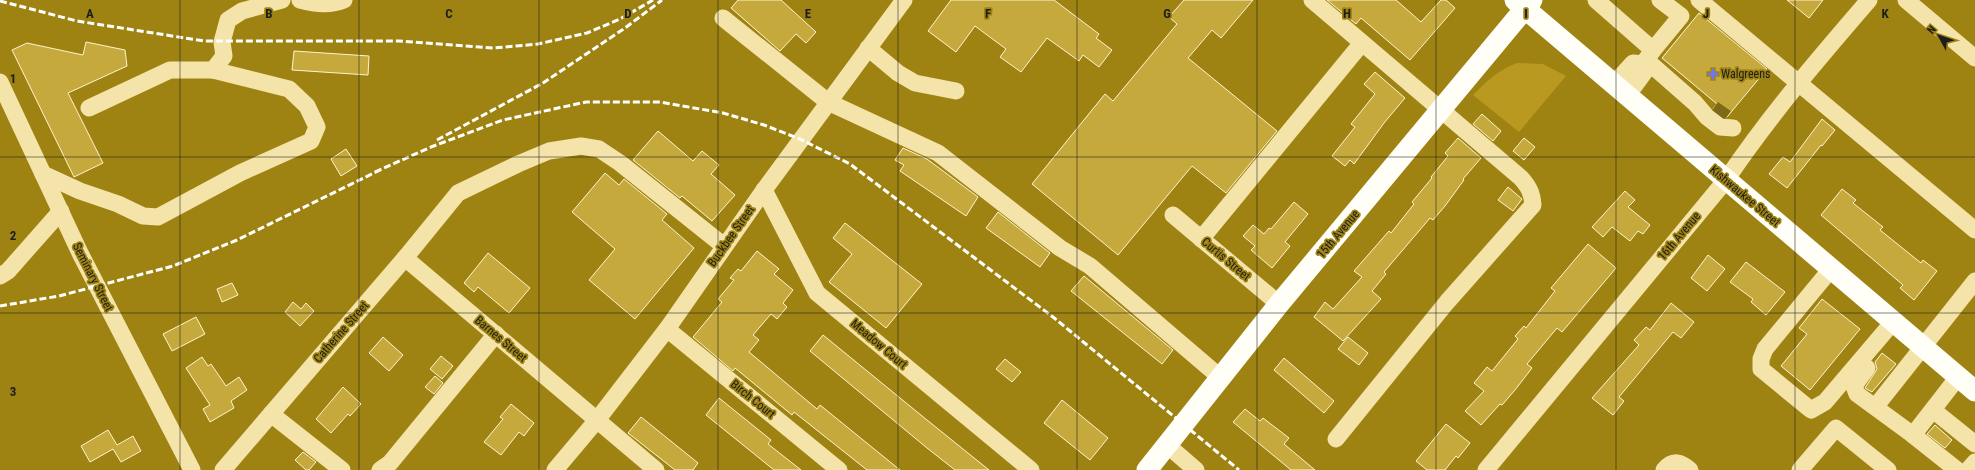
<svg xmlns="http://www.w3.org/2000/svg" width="1975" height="470" font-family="'Roboto Condensed',sans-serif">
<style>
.green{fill:#b9991f}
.building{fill:#c5a93c;stroke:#fef4d2}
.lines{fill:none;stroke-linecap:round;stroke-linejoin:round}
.minor-tunnel{stroke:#7e6a16;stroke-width:17;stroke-dasharray:17 8;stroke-linecap:butt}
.minor{stroke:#f4e4aa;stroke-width:17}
.major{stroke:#fffef7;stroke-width:21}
.rail{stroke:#fff;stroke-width:3;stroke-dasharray:7 3;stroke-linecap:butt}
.grid{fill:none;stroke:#1d1d1d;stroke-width:1;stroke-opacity:0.55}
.poi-dot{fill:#6d74ff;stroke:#9e8313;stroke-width:1.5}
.labels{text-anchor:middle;stroke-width:3.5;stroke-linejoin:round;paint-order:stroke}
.poi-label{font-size:12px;fill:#1d1d1d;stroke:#9e8313;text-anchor:start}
.street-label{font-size:12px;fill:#1d1d1d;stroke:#9e8313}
.grid-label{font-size:13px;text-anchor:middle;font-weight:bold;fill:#1d1d1d;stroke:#9e8313;stroke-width:3.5;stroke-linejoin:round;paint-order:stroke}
</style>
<rect width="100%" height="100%" fill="#9e8313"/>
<path class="green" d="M 1517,63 L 1543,64 L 1566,76 L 1519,132 L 1473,95 C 1487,81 1498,70 1517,63 Z"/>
<g class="building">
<polygon points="738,0 781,0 816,32 806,43 796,34 780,51 731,8"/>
<polygon points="951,0 1054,0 1099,34 1096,38 1112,50 1099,67 1083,55 1079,61 1047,38 1021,72 1000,57 1006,49 975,26 956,52 928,31"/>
<polygon points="1184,0 1253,0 1221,38 1212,30 1188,58 1277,131 1226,193 1192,166 1118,255 1032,184 1105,94 1113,101 1177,24 1169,17"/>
<polygon points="1327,0 1396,0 1421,22 1441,0 1446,0 1455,8 1410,60 1361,18 1356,24"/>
<polygon points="1787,0 1823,0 1809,18"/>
<polygon points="1699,13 1767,69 1727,117 1724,117 1713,109 1717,104 1662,58"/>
<polygon points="86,42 125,50 127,66 68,93 103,163 74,177 12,50 27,43 83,55"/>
<polygon points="294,51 369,56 368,75 292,70"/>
<polygon points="1375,72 1405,98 1384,123 1354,164 1350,160 1345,166 1332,156 1355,127 1351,124 1375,94 1364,84"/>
<polygon points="1482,114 1501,131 1493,141 1473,124"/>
<polygon points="1822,119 1835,130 1822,146 1821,145 1787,188 1769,174 1783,157 1790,162"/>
<polygon points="658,131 693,161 702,151 719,165 711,174 735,195 712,221 682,196 680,198 633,160"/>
<polygon points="1458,138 1481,158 1463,179 1464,180 1445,206 1433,220 1430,218 1384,272 1386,274 1372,291 1381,299 1343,341 1314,317 1325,302 1333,309 1362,277 1354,271 1389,231 1391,233 1414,204 1412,202 1432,178 1431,177 1448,156 1445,153"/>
<polygon points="1524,138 1535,147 1524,160 1513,151"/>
<polygon points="903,148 927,159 978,197 966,216 900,171 904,165 895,160"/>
<polygon points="346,149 357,166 341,176 331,159"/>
<polygon points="605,173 619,185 624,179 667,214 662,220 694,248 635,319 589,280 615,249 572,212"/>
<polygon points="1508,187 1522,199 1513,211 1498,200"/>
<polygon points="1842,189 1856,200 1853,203 1883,227 1880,230 1921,263 1923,260 1937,271 1914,300 1900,288 1903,285 1821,215"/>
<polygon points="1625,191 1635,200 1628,207 1650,225 1643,234 1638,231 1630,241 1612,227 1603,237 1592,227"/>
<polygon points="1294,202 1308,214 1285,242 1290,246 1272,268 1251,250 1255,246 1243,236 1253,225 1264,234 1269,228 1271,229"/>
<polygon points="998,212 1050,253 1040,267 986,228"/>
<polygon points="845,223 922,284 886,328 829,282 852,254 833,238"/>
<polygon points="1588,244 1616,268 1562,332 1557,328 1527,364 1532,368 1515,390 1502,405 1500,404 1481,425 1465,411 1484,391 1474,383 1487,367 1492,371 1518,339 1515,336 1524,326 1526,328 1555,291 1551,288"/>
<polygon points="757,251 779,269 774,274 793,290 783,303 787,307 777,319 771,314 753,335 759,340 749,352 817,409 820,405 900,470 867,470 794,412 792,415 735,368 733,371 693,337 722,302 718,299 734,280 730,278 738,269 741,271"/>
<polygon points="488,253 530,288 509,313 478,287 474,292 464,283"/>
<polygon points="1708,255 1725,269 1707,291 1691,278"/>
<polygon points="1746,262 1785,292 1766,315 1751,302 1753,299 1730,282"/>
<polygon points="1084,276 1173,350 1162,364 1071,291"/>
<polygon points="232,283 238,295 222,302 217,289"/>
<polygon points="1822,299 1860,329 1810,390 1781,366 1807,334 1799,328"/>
<polygon points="293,302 301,309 306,303 314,311 300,326 285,312"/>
<polygon points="1671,303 1694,322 1681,338 1673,332 1619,397 1624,401 1613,415 1592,398 1639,345 1634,340 1646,327 1650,330"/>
<polygon points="196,317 205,334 172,351 163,334"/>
<polygon points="823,335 927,420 989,470 955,470 927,448 810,351"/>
<polygon points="383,337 403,355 389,371 369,353"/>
<polygon points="1348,337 1368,353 1359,365 1338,349"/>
<polygon points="1882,353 1896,364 1872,392 1865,388 1877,369 1875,362"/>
<polygon points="441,356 453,366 442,379 430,369"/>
<polygon points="202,357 208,366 211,364 226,386 239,377 247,390 231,401 234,408 210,422 203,409 210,405 186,368"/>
<polygon points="1284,358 1334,401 1324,413 1274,370"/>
<polygon points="1005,359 1021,372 1012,382 996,369"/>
<polygon points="435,376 443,383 434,394 425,387"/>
<polygon points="343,387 361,404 350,416 348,414 331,433 316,419"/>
<polygon points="719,398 771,440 768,444 801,470 774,470 706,415"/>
<polygon points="1062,400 1108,438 1090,460 1044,423"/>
<polygon points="511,404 534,423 524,436 519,432 501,455 484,442 503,419 500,417"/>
<polygon points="1245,409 1260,421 1263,418 1289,438 1284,444 1315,470 1291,470 1233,422"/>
<polygon points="641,417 698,463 693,470 675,470 628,433"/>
<polygon points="1446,424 1470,443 1458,458 1456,456 1445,470 1427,470 1416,461"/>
<polygon points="1935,425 1952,440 1945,448 1927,434"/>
<polygon points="108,430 117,445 133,436 141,451 121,462 113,449 90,462 81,446"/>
<polygon points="303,452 316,462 309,470 306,470 295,460"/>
</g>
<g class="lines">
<polyline class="minor-tunnel" points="1713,109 1726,118"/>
<g class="minor">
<path d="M 300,0 C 314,4 330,6 344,0"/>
<path d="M 1312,0 L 1521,178 C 1529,187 1532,193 1533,205 L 1447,302 L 1336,439"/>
<polyline points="1596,0 1653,50 1643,64"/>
<polyline points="1699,0 1975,230"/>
<polyline points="1906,0 1975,58"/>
<polyline points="723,18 828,102 938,153 1060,248 1090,266 1221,378"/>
<polyline points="868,48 898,73 915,83 956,91"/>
<polyline points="1653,50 1681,16 1660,0"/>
<polyline points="1646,60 1695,103 1707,117 1720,127 1733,128"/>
<polyline points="0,82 80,253 192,470"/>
<polyline points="1614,84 1633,63 1643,64"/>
<polyline points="1627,96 1646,70 1643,64"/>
<polyline points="89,108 170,70 213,70 224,56 222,42 228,20 242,11 282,0"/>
<polyline points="43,174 80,191 118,204 143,216 158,217 240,173 311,141 317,127 307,106 289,89 213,70"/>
<polyline points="764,190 817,293 1031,470"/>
<polyline points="1173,215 1279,304"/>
<polyline points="1201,239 1362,43"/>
<polyline points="405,258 656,470"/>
<polyline points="1831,269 1765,349 1761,359 1761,369 1811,410 1825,402 1893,322"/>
<polyline points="0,276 8,271 61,211"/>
<polyline points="667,329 839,470"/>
<polyline points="1867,368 1854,386 1857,394 1913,435"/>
<polyline points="1876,406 1975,281"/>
<polyline points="1933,410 1975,444"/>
<polyline points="271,414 342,470"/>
<polyline points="1167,445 1196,470"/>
<polyline points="223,470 405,258 458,193 518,164 549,151 581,146 599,149 620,163 724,246"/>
<polyline points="380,470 390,463 496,334"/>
<polyline points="555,470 597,420 667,329 764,190 904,0"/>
<path d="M 1486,470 L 1726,180 C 1769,116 1819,58 1869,0"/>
<path d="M 1664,470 C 1673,459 1681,462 1690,470"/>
<polyline points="1800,470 1836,428 1888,470"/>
<polyline points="1957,470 1913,435 1958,377"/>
<polyline points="1968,470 1975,462"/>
</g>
<g class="major">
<polyline points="1515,0 1975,391"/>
<polyline points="1147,470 1279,304 1532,0"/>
</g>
<g class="rail">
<polyline points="0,1 77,21 204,41 399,41 494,48 538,44 587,33 620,19 653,0"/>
<polyline points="437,140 543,83 625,28 662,0"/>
<polyline points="375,172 431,147 503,120 586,102 660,102 723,113 764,125 800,139 850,164 1053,317 1239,470"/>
<polyline points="0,306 59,296 173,266 237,240 380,170"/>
</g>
</g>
<path class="grid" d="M 180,0 L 180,470M 359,0 L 359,470M 539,0 L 539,470M 718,0 L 718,470M 898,0 L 898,470M 1077,0 L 1077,470M 1257,0 L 1257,470M 1436,0 L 1436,470M 1616,0 L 1616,470M 1795,0 L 1795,470M 0,157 L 1975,157M 0,313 L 1975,313"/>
<path class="poi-dot" d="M1711 68h4v4h4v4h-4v4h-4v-4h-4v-4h4z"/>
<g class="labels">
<g class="poi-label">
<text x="1721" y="78">Walgreens</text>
</g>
<g class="street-label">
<text transform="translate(1745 196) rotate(40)" y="4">Kishwaukee Street</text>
<text transform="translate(1338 234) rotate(-50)" y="4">15th Avenue</text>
<text transform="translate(731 236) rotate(-55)" y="4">Buckbee Street</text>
<text transform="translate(1679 236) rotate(-50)" y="4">16th Avenue</text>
<text transform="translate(1226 259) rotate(40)" y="4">Curtis Street</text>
<text transform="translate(93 277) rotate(63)" y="4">Seminary Street</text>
<text transform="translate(341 332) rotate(-49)" y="4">Catherine Street</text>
<text transform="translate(501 339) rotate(40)" y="4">Barnes Street</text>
<text transform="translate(879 344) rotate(40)" y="4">Meadow Court</text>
<text transform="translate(753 399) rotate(39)" y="4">Birch Court</text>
</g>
</g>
<g class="grid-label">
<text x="90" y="18">A</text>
<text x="269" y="18">B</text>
<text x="449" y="18">C</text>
<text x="628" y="18">D</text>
<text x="808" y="18">E</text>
<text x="988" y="18">F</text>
<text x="1167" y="18">G</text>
<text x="1347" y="18">H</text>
<text x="1526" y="18">I</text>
<text x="1706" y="18">J</text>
<text x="1885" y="18">K</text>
<text x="13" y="83">1</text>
<text x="13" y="240">2</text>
<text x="13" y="396">3</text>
</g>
<g transform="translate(1939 36) rotate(310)" stroke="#9e8313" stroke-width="3" paint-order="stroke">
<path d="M0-3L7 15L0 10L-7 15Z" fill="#1d1d1d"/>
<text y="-6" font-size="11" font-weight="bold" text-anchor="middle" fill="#1d1d1d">N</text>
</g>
</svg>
